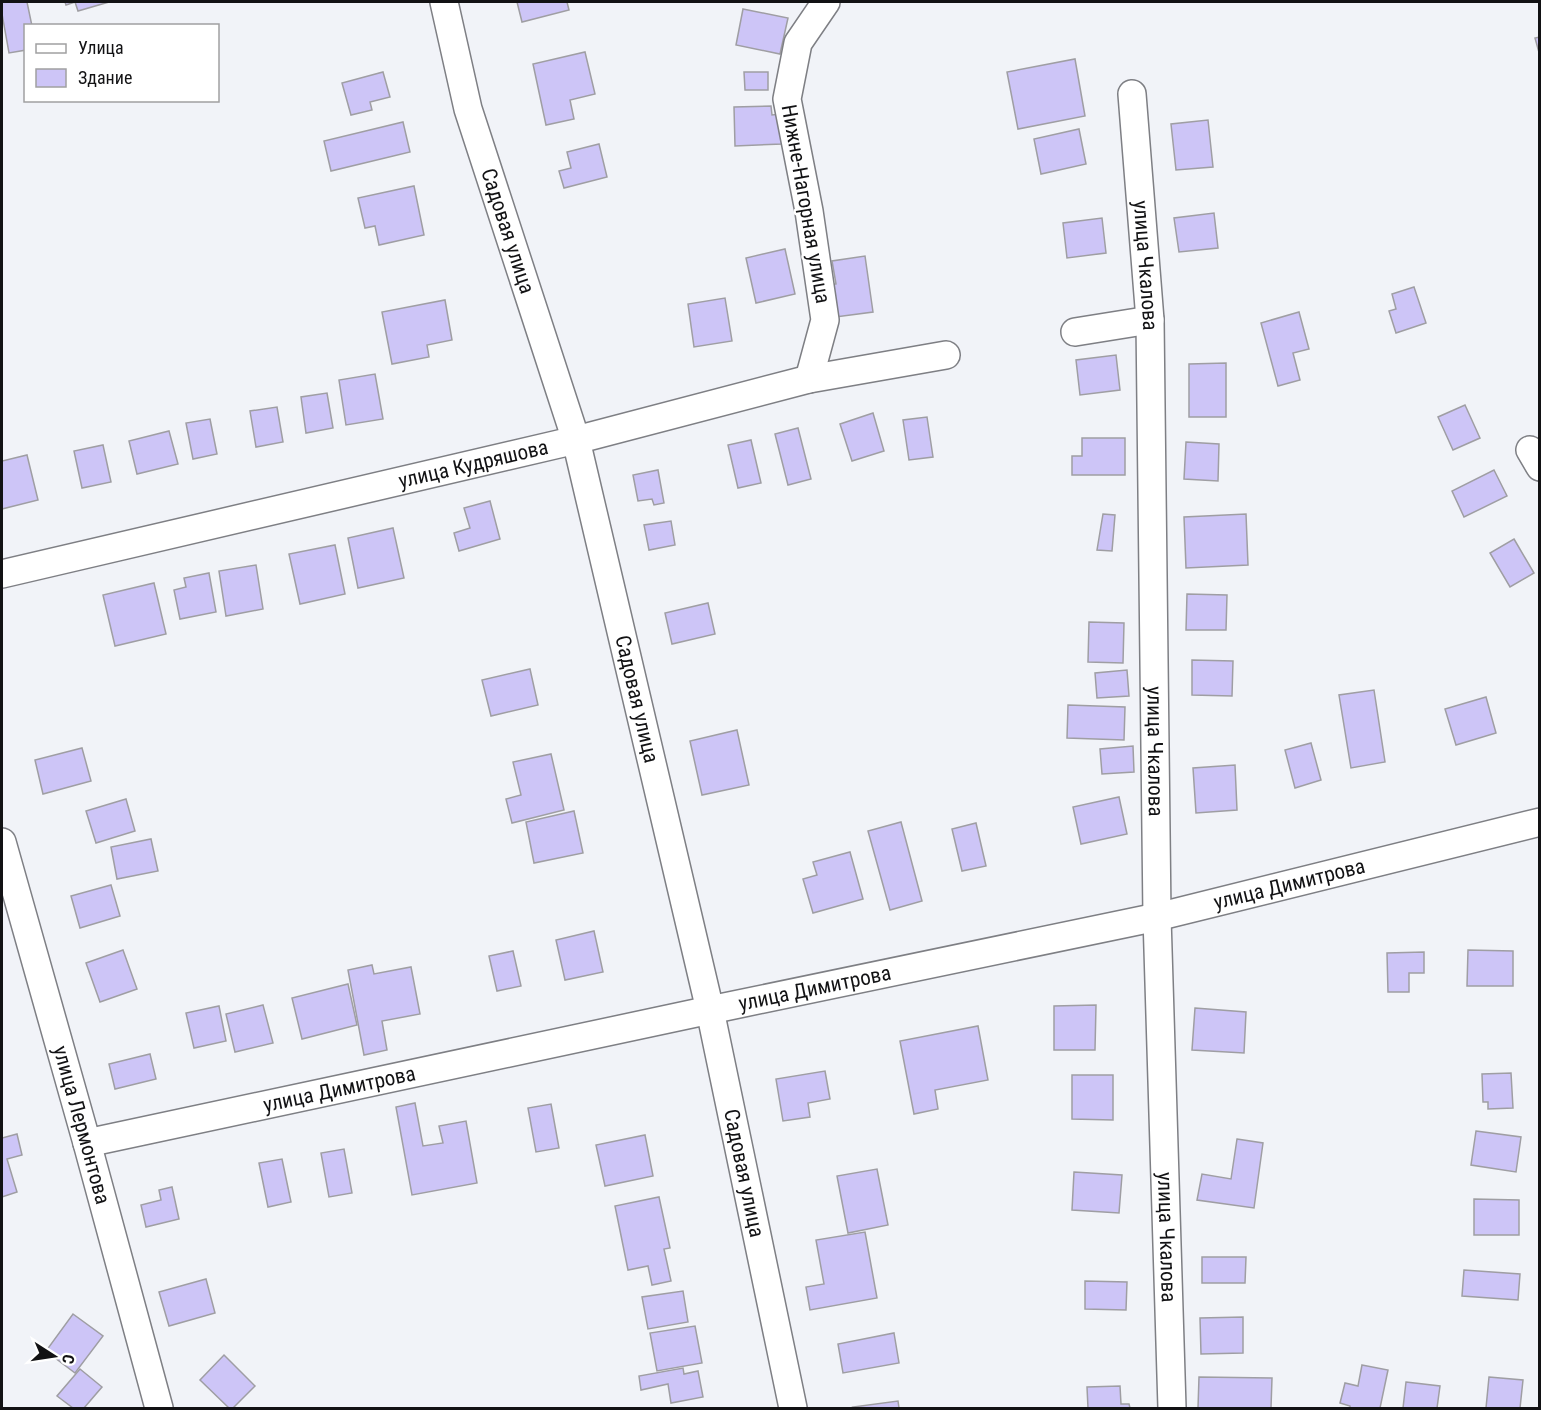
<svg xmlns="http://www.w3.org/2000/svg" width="1541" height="1410" font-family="'Roboto Condensed',sans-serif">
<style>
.building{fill:#cdc5f7;stroke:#9f9ea3;stroke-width:1.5}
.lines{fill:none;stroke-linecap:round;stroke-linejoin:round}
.minor-casing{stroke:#7e7f84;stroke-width:30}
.minor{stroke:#fff;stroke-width:27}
.labels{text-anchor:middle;stroke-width:4.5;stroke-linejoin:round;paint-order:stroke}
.street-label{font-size:21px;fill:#121214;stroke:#fff}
</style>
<rect width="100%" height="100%" fill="#f1f3f8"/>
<g class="building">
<polygon points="2,2 27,2 32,26 26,26 26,50 9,53 2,14"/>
<polygon points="65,2 109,2 78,11 75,2 66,5"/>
<polygon points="517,2 567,2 569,10 522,22"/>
<polygon points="743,9 788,18 780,54 736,45"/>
<polygon points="1540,37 1540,56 1535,38"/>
<polygon points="585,52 595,94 570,100 574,119 546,125 533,64"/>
<polygon points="1075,59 1085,116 1018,129 1007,72"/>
<polygon points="383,72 390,97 370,102 372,110 351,115 342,83"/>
<polygon points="744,72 768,72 768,90 745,90"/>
<polygon points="771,106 772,115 781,114 782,144 735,146 734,107"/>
<polygon points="1208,120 1213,167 1176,170 1171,124"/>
<polygon points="403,122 410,152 331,171 324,141"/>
<polygon points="1079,129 1086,164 1041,174 1034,139"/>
<polygon points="599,144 607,177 564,188 559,171 571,168 567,152"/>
<polygon points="414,186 424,235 379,245 375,226 365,228 358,198"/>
<polygon points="1214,213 1218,248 1179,252 1174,218"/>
<polygon points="1102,218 1106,253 1067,258 1063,223"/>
<polygon points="785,249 795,294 756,303 746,258"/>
<polygon points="865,256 873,312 828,318 824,286 836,284 832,261"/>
<polygon points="1414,287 1426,323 1396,333 1389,311 1396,309 1392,294"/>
<polygon points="725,298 732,341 694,347 688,304"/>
<polygon points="445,300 452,340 427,345 429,357 392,364 382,312"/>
<polygon points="1299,312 1309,349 1293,353 1300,380 1278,386 1261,323"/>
<polygon points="1116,355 1120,390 1080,395 1076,360"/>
<polygon points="1226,363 1226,417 1189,417 1189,364"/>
<polygon points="375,374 383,419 346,425 339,380"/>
<polygon points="327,393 333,428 306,433 301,397"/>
<polygon points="1465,405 1480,438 1453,450 1438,417"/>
<polygon points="277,407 283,442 256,447 250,411"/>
<polygon points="873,413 884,451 852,461 840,424"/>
<polygon points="927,417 933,457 909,460 903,420"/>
<polygon points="210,419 217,454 193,459 186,423"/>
<polygon points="798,428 811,479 788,485 775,434"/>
<polygon points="169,431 178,464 137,474 129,441"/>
<polygon points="1082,438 1125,438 1125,475 1072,475 1072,456 1082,456"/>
<polygon points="751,440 761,483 738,488 728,445"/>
<polygon points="1186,442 1219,444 1218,481 1184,479"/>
<polygon points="103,445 111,482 82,488 74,451"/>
<polygon points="27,455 38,500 2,509 2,461"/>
<polygon points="658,470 664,503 654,505 652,499 638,501 633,475"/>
<polygon points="1494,470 1507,496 1464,517 1452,491"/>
<polygon points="490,501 500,539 459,551 454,533 470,528 464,508"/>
<polygon points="1103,514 1115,515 1112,551 1097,550"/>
<polygon points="1246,514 1248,565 1186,568 1184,517"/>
<polygon points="671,521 675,545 649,550 644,525"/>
<polygon points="393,528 404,578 358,588 348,538"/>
<polygon points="1514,539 1534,573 1510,587 1490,553"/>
<polygon points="335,545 345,594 300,604 289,554"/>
<polygon points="256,565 263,609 226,616 219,571"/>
<polygon points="209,573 216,612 180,619 174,590 186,587 184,578"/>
<polygon points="154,583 166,634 115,646 103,595"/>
<polygon points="1187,594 1227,595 1226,630 1186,630"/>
<polygon points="708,603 715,634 672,644 665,613"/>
<polygon points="1089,622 1124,623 1123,663 1088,662"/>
<polygon points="1192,660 1233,661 1232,696 1192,695"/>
<polygon points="530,669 538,705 491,716 482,680"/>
<polygon points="1127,670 1129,696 1097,698 1095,673"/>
<polygon points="1374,690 1385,762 1351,768 1339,695"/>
<polygon points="1486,697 1496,733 1456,745 1445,709"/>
<polygon points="1068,705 1125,707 1124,740 1067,738"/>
<polygon points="737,730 749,785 702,795 690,741"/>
<polygon points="1311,743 1321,780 1295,788 1285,750"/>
<polygon points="1133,746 1134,772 1102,774 1100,749"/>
<polygon points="82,748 91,781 43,794 35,760"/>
<polygon points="551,754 564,810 512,823 506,799 521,795 513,762"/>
<polygon points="1235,765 1237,810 1196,813 1193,768"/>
<polygon points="1119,797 1127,834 1081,844 1073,807"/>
<polygon points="126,799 135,831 96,843 86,811"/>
<polygon points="574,811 583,853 534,863 526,822"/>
<polygon points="901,822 922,901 890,910 868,831"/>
<polygon points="976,823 986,866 962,871 952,829"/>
<polygon points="151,839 158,871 117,879 111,847"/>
<polygon points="850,852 863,899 813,913 803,879 817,875 813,862"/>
<polygon points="111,885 120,916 80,928 71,896"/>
<polygon points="594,931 603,972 565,980 556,940"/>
<polygon points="123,950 137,989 100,1002 86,963"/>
<polygon points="1468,950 1513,951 1513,986 1467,986"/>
<polygon points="513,951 521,986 497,991 489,956"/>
<polygon points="1424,952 1424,973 1409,973 1409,992 1388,992 1387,953"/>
<polygon points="372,965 374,974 411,967 420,1014 382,1021 387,1050 364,1055 348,970"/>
<polygon points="348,984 357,1025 302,1039 292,998"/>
<polygon points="263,1005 273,1043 235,1052 226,1014"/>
<polygon points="1096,1005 1095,1050 1054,1050 1054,1006"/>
<polygon points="219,1006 226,1041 194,1048 186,1013"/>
<polygon points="1195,1008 1246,1012 1244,1053 1192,1050"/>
<polygon points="978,1026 988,1080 935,1090 938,1109 914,1114 900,1041"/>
<polygon points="150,1054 156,1079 115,1089 109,1064"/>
<polygon points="825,1071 830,1099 808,1103 810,1117 783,1121 776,1079"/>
<polygon points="1511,1073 1513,1108 1488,1109 1488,1102 1483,1102 1482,1074"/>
<polygon points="1072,1075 1113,1075 1113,1120 1072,1119"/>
<polygon points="415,1103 423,1146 443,1143 439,1126 466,1121 477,1183 412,1195 396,1107"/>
<polygon points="551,1104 559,1148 536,1152 528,1108"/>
<polygon points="1476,1131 1521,1137 1516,1172 1471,1165"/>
<polygon points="17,1134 22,1155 7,1159 17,1192 2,1197 2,1138"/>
<polygon points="645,1135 653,1176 605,1186 596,1145"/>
<polygon points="1237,1139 1263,1143 1254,1208 1197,1200 1202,1174 1231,1179"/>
<polygon points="344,1149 352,1193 329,1197 321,1153"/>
<polygon points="282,1159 291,1202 268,1207 259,1163"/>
<polygon points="877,1169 888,1225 848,1233 837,1176"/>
<polygon points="1074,1172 1122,1175 1119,1213 1072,1210"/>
<polygon points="172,1187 179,1219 146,1227 141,1205 161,1200 159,1190"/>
<polygon points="659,1197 670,1248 664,1249 671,1281 652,1285 648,1266 628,1270 615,1206"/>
<polygon points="1474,1199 1519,1200 1519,1235 1474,1235"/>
<polygon points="865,1232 877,1298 810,1310 806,1287 824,1284 816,1240"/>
<polygon points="1202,1257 1246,1257 1245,1283 1202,1283"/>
<polygon points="1464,1270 1520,1274 1518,1300 1462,1296"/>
<polygon points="206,1279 215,1313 169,1326 159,1292"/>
<polygon points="1085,1281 1127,1282 1126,1310 1085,1309"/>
<polygon points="683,1291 688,1322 648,1329 642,1297"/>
<polygon points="73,1314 103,1336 75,1373 46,1351"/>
<polygon points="1243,1317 1243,1353 1201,1354 1200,1318"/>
<polygon points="695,1326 702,1363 657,1371 650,1333"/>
<polygon points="894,1333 899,1363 843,1373 838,1344"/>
<polygon points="224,1355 255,1386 233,1408 229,1408 200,1380"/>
<polygon points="1362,1365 1388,1370 1380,1408 1350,1408 1350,1406 1340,1403 1345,1383 1358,1386"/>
<polygon points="683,1368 684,1374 698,1371 703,1397 671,1403 668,1384 641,1390 639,1376"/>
<polygon points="80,1369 102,1387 84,1408 73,1408 57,1396"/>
<polygon points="1199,1377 1272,1378 1271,1408 1198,1408"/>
<polygon points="1489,1377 1523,1380 1520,1408 1486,1408"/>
<polygon points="1406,1382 1440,1386 1437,1408 1403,1408"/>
<polygon points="1120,1386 1121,1404 1129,1404 1130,1408 1088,1408 1087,1387"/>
<polygon points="898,1401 899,1408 854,1408 853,1407"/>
</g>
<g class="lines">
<defs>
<g id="minor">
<path id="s1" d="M 444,2 L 468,109 L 576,440 L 710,1010 L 793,1408"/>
<path id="s2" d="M 1132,94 L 1150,320 L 1157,917 L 1172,1408"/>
<polyline points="1075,332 1150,320"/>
<polyline points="809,379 825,320 809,211 787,99 798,43 826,2"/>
<polyline points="1530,450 1540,467"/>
<path id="s3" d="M 2,574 L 576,440 L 809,379 L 946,355"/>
<path id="s4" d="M 2,842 L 87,1143 L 159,1408"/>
<path id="s5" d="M 87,1143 L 710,1010 L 1157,917 L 1540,822"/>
</g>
</defs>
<use href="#minor" class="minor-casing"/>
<use href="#minor" class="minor"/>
</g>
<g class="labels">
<g class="street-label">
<text transform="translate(806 204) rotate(80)" y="7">Нижне-Нагорная улица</text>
<text dy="7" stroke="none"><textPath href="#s1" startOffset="238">Садовая улица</textPath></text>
<text dy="7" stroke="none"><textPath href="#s2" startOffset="172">улица Чкалова</textPath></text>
<text dy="7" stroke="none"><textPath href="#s3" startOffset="484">улица Кудряшова</textPath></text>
<text dy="7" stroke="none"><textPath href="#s1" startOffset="724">Садовая улица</textPath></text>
<text dy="7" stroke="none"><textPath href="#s2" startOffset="658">улица Чкалова</textPath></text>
<text dy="7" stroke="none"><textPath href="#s5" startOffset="1230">улица Димитрова</textPath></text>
<text dy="7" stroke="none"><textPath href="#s5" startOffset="744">улица Димитрова</textPath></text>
<text dy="7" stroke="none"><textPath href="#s5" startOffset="258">улица Димитрова</textPath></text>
<text dy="7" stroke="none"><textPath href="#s4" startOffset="294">улица Лермонтова</textPath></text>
<text dy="7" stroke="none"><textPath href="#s1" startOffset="1210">Садовая улица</textPath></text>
<text dy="7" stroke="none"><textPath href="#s2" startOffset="1144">улица Чкалова</textPath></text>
</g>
</g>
<rect width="1541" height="1410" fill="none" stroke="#121214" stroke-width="6"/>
<rect x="24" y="24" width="195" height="78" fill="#ffffff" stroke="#a0a0a1" stroke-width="1.5"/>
<rect x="36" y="44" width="30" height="9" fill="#ffffff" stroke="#a0a0a1" stroke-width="1.5"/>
<text x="78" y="54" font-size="18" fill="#121214">Улица</text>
<rect x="36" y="69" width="30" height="18" fill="#cdc5f7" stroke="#a0a0a1" stroke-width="1.5"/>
<text x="78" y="84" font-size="18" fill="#121214">Здание</text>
<g transform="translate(54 1356) rotate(102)" stroke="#ffffff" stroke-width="4.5" paint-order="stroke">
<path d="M0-4.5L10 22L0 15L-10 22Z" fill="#121214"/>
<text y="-9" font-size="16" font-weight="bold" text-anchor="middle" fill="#121214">С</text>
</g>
</svg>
